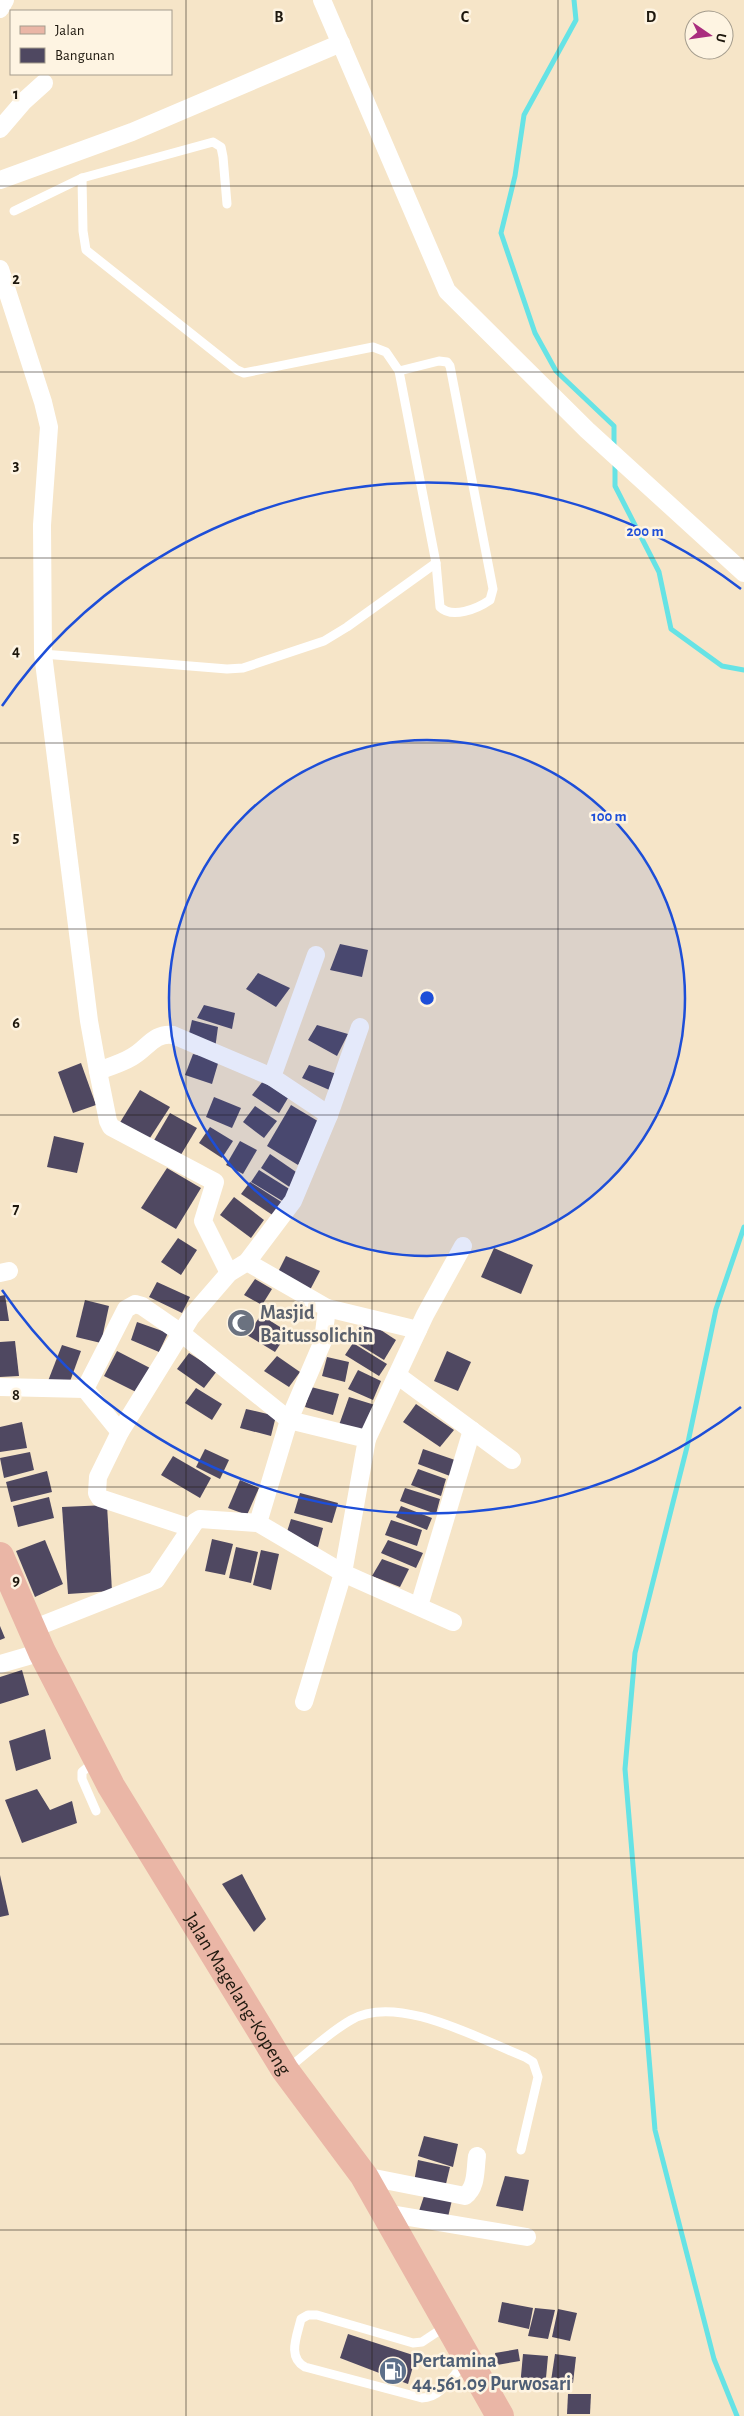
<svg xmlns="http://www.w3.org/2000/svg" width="744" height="2416" font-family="'Alegreya Sans',sans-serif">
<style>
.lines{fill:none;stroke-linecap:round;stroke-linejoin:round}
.stream{stroke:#66e3e5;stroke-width:5}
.building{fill:#4f4861}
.service{stroke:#fff;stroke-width:9}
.minor{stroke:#fff;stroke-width:18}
.primary{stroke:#eab6a6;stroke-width:28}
.grid{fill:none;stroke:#1e180e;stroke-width:1;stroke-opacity:0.55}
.ring{fill:none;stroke:#1d4ed8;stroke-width:2.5}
.labels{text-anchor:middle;stroke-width:5;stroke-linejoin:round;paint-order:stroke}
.worship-label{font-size:20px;font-weight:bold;fill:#5b616d;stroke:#fef4e2;text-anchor:start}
.street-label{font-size:20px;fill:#1e180e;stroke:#fef4e2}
.service-label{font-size:20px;font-weight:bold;fill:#4e5e75;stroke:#fef4e2;text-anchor:start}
.grid-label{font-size:16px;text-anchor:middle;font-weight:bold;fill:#1e180e;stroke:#fef4e2;stroke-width:5;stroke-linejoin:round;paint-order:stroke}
.centre{fill:#1d4ed8;stroke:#fef4e2;stroke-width:2.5}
.ring-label{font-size:15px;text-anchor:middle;font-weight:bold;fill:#1d4ed8;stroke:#fef4e2;stroke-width:5;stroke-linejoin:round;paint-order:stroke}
</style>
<rect width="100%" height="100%" fill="#f6e5c8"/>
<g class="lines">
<g class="stream">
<polyline points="574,0 576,20 524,115 515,176 501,233 535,333 556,371 614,426 614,448"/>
<polyline points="615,462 615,486 659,572 671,629 722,666 744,670"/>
<polyline points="737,2416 714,2359 655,2130 625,1769 635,1653 687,1447 716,1309 744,1227"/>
</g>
</g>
<g class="building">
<polygon points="340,944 368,950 362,977 330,970"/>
<polygon points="258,973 290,988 276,1007 246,989"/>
<polygon points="204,1005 235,1013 232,1029 197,1018"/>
<polygon points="192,1020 218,1027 215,1049 188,1038"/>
<polygon points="317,1025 348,1034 337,1056 308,1040"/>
<polygon points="193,1054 219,1060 212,1084 185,1075"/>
<polygon points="81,1063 96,1105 73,1113 58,1072"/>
<polygon points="309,1065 340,1075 334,1092 302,1078"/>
<polygon points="263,1081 288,1098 279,1113 252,1095"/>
<polygon points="140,1090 170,1107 148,1141 119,1124"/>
<polygon points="214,1097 241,1108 232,1128 206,1117"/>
<polygon points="291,1105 321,1123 298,1165 267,1146"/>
<polygon points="255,1106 277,1121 264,1138 243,1122"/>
<polygon points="170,1113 197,1128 179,1158 153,1142"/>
<polygon points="210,1127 233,1141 222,1158 199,1143"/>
<polygon points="54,1136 84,1143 77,1173 47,1167"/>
<polygon points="240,1141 257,1150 243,1174 226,1165"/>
<polygon points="270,1154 299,1174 291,1188 261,1168"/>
<polygon points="167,1168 201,1188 176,1229 141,1208"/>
<polygon points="259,1170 291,1190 284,1202 251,1182"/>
<polygon points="250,1182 283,1203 274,1216 241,1194"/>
<polygon points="234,1197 264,1220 251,1238 220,1215"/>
<polygon points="178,1238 197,1250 181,1275 161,1262"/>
<polygon points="494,1248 533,1265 521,1294 481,1277"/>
<polygon points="286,1256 320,1271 310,1290 277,1274"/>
<polygon points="255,1279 272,1289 262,1305 244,1295"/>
<polygon points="157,1282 190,1297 182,1313 149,1297"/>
<polygon points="5,1295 9,1321 0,1321 0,1296"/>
<polygon points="85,1300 109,1306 101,1343 76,1337"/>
<polygon points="261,1315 288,1332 275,1352 247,1335"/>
<polygon points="364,1319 396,1340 384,1360 350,1339"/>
<polygon points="137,1322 168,1333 159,1352 131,1340"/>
<polygon points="15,1341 19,1376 0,1377 0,1342"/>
<polygon points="353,1343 387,1364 379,1376 345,1355"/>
<polygon points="62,1345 81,1351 68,1387 48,1381"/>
<polygon points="117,1351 150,1368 136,1392 104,1376"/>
<polygon points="447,1351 471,1362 458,1391 434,1381"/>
<polygon points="189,1353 217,1371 204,1388 177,1369"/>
<polygon points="277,1356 300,1372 289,1387 264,1371"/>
<polygon points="327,1357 349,1362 345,1382 322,1376"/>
<polygon points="358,1370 381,1381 373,1400 348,1389"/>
<polygon points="311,1387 339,1394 333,1415 305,1407"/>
<polygon points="196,1388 222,1404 212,1420 185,1403"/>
<polygon points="349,1397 375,1405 364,1433 339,1425"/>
<polygon points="416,1404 454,1430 440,1447 403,1422"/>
<polygon points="246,1409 276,1416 271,1436 240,1428"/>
<polygon points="22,1422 27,1448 0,1452 0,1427"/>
<polygon points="205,1449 229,1460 220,1479 196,1467"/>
<polygon points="423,1449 455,1460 450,1476 418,1464"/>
<polygon points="30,1452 34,1470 4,1478 0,1458"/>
<polygon points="173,1456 211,1478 200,1498 161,1475"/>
<polygon points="418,1469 446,1479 441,1496 411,1485"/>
<polygon points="47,1471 52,1492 11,1502 6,1482"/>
<polygon points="240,1480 259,1488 247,1515 228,1508"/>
<polygon points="405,1488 440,1499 436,1514 400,1501"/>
<polygon points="300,1493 338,1503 332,1523 294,1513"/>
<polygon points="49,1497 54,1518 18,1527 13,1506"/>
<polygon points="107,1505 112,1591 68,1594 62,1507"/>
<polygon points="401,1506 432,1518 427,1530 396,1517"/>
<polygon points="291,1519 323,1528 318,1547 285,1538"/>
<polygon points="391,1520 422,1530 417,1546 385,1535"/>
<polygon points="212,1539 233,1544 225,1575 205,1571"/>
<polygon points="45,1540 63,1584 35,1597 16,1551"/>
<polygon points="388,1540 423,1553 416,1568 381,1553"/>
<polygon points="236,1547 258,1552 251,1583 229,1578"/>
<polygon points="261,1550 279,1554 271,1590 253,1585"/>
<polygon points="382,1559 409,1569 400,1587 372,1576"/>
<polygon points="0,1626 5,1638 0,1640"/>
<polygon points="22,1670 29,1695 0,1704 0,1677"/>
<polygon points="45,1729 51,1759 16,1771 9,1741"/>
<polygon points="37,1789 50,1810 72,1801 77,1823 22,1843 5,1800"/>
<polygon points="242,1874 266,1919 254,1932 222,1884"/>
<polygon points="0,1875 9,1915 0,1917"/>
<polygon points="424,2136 458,2144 453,2167 418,2156"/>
<polygon points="418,2160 450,2167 445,2188 414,2182"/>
<polygon points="505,2176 529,2180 523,2211 496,2206"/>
<polygon points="425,2193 452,2200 448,2217 419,2211"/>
<polygon points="502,2302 533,2308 529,2329 498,2322"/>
<polygon points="535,2308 555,2310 548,2339 528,2336"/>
<polygon points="558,2309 577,2313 570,2341 552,2337"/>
<polygon points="348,2334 416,2356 408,2384 340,2358"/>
<polygon points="518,2349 520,2361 497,2365 495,2353"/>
<polygon points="523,2354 548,2356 545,2389 520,2387"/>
<polygon points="555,2354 576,2357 573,2383 551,2381"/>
<polygon points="568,2394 591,2394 590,2414 567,2414"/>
</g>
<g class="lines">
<g class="service">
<polyline points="14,211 82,178 213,142 221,147 223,157 227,204"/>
<path d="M 399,371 L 439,361 L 447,362 L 450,366 L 493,589 L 490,600 C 477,609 452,619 440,607 L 436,563"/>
<polyline points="43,654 227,669 243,668 324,641 347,627 436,563 399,371 386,352 373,347 244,373 237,370 86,250 83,231 82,178"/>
<polyline points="95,1761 82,1772 82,1779 96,1811"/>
<path d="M 287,2069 C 308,2053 328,2033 351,2020 C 397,1993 479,2039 525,2057 L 533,2062 L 538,2077 L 521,2150"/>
<path d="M 446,2326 L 422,2342 L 413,2343 L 317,2315 L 308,2315 L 301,2319 C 297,2336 287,2357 305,2367 L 422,2398 C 441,2398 453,2376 465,2362"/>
</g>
<g class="minor">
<polyline points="322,0 447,291 587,430 744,573"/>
<polyline points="0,9 5,0"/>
<polyline points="0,129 24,101 44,83"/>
<polyline points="0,180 132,132 341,43"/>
<path d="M 0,269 L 43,402 L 49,427 L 42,525 L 43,654 L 89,1021 L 98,1071 C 109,1067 122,1063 132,1057 C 147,1049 154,1032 173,1035 L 272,1077 L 329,1115"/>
<polyline points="98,1071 108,1121 111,1127 215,1182 203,1221 229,1273"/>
<polyline points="272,1077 316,955"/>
<polyline points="247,1262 327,1308 323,1341 289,1420 258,1523"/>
<polyline points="0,1273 9,1271"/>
<polyline points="327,1308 418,1330"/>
<polyline points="397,1375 512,1460"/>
<polyline points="0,1387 85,1389 126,1309 135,1304 142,1306 181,1333 289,1420 367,1439 343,1573 304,1702"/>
<polyline points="85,1389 120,1432"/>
<polyline points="367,1439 425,1315 463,1246"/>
<polyline points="191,1528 100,1498 97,1493 98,1477 120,1432 191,1317 229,1273 247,1262 293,1201 329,1115 360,1027"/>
<polyline points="419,1606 472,1430"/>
<polyline points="32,1629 156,1580 195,1522 200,1519 258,1523 343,1573 453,1622"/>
<polyline points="0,1664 42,1652"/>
<path d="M 364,2176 L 465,2196 C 477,2187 475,2170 477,2156"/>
<polyline points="385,2213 527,2237"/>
</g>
<path class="primary" id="s1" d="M 0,1556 L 42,1652 L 111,1786 L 285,2070 L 364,2176 L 500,2416"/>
</g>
<path class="grid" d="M 186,0 L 186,2416M 372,0 L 372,2416M 558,0 L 558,2416M 0,186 L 744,186M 0,372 L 744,372M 0,558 L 744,558M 0,743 L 744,743M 0,929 L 744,929M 0,1115 L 744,1115M 0,1301 L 744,1301M 0,1487 L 744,1487M 0,1673 L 744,1673M 0,1858 L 744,1858M 0,2044 L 744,2044M 0,2230 L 744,2230"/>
<circle cx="427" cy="998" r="258" fill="#1d4ed8" fill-opacity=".12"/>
<g class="ring">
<circle cx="427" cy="998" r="258"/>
<path d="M741 1407A516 516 0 0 1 2 1290M2 706A516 516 0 0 1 741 589"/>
</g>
<defs>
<symbol id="mosque-disc" viewBox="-11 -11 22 22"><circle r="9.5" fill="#6b7280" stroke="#fef4e2"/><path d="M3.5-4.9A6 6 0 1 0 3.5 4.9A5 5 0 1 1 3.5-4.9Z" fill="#fff"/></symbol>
<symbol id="fuel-disc" viewBox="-11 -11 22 22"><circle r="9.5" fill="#5c6f8a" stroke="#fef4e2"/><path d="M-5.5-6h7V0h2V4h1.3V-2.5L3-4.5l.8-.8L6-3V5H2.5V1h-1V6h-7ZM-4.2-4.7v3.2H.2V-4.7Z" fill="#fff"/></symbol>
</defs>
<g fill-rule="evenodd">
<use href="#mosque-disc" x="225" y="1307" width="32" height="32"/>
<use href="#fuel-disc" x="377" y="2355" width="32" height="32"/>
</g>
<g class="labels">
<g class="worship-label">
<text x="260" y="1319">Masjid<tspan x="260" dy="23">Baitussolichin</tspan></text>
</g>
<g class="street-label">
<text dy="7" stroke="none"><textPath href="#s1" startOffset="499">Jalan Magelang-Kopeng</textPath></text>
</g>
<g class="service-label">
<text x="412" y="2367">Pertamina<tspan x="412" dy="23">44.561.09 Purwosari</tspan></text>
</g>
</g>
<g class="grid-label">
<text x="279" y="22">B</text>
<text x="465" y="22">C</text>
<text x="651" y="22">D</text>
<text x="16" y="99">1</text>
<text x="16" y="284">2</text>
<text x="16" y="470">3</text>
<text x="16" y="656">4</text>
<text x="16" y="842">5</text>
<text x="16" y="1028">6</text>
<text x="16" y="1214">7</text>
<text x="16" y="1400">8</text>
<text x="16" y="1585">9</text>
</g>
<circle cx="427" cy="998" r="8" class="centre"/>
<g class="ring-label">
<text x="645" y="536">200 m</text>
<text x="609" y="821">100 m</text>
</g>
<rect x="10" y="10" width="162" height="65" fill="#fef4e2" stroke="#a49c8d"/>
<rect x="20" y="26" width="25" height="8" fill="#eab6a6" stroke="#a49c8d"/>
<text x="55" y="35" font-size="15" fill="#1e180e">Jalan</text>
<rect x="20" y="48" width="25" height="15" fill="#4f4861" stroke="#a49c8d"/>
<text x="55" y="60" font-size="15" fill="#1e180e">Bangunan</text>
<g transform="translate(709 35) rotate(103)"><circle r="24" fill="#fef4e2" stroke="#a49c8d"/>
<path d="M0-4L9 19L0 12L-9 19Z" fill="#aa2d7e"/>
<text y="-8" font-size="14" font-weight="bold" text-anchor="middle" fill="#1e180e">U</text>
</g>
</svg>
